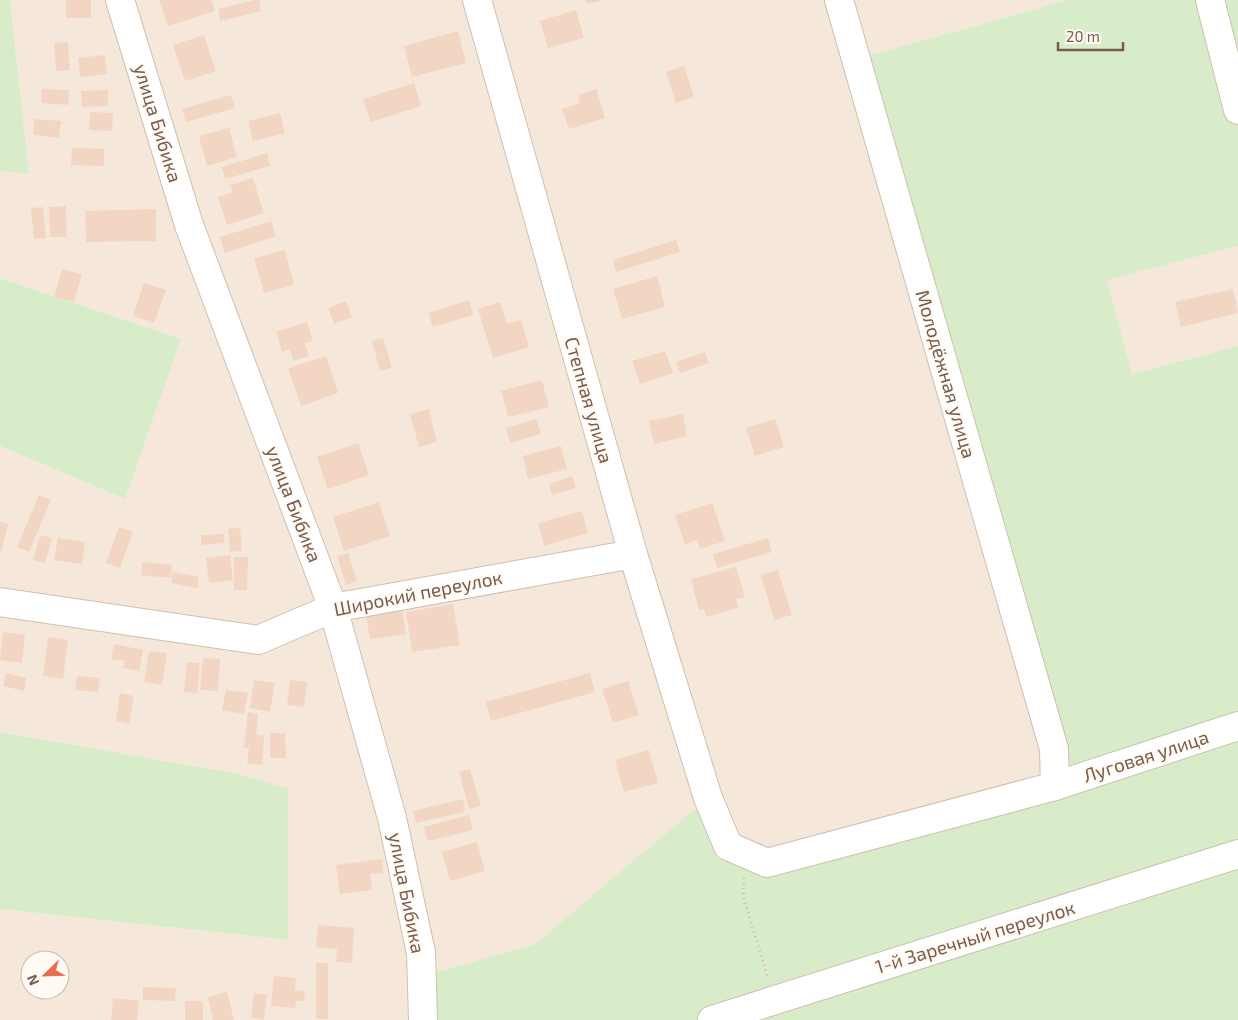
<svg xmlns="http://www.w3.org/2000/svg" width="1238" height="1020" font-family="'Exo 2',sans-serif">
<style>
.residential{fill:#f5e8da;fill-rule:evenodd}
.green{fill:#d8ecc9}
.building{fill:#f3d5c3}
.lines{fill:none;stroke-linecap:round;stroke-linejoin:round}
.minor-casing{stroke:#d1beb0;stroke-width:30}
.path{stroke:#d9b8a5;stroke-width:3;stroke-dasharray:1 4;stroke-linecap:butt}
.minor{stroke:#fff;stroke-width:28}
.labels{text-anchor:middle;stroke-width:4.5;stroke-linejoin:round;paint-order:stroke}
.street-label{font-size:19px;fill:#7a5c4d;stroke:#fffaf3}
</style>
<rect width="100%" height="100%" fill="#fdf6ec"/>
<g class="residential">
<path d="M 10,0 L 1068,0 L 856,59 L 1055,786 L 767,863 L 728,846 L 708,799 L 535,944 L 422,976 L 423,1020 L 0,1020 L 0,909 L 288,940 L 287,788 L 234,773 L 0,732 L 0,446 L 125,499 L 181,339 L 0,278 L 0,171 L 29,174 ZM 30,960 L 60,960 L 60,990 L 30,990 Z"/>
<polygon points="1238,246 1238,346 1132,374 1107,280"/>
</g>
<g class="green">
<polygon points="0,0 10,0 29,174 0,171"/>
<polygon points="1068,0 1238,0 1238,246 1107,280 1132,374 1238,346 1238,1020 423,1020 422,976 535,944 708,798 728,846 767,863 1054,786 856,59"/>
<polygon points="0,278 181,339 125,499 0,446"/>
<polygon points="0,732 234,773 288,788 288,940 0,909"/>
</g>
<g class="building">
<rect x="66" y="0" width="25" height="18"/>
<polygon points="159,0 212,0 215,11 168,26"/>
<polygon points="254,0 259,0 261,11 220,21 218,9"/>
<polygon points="586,0 601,0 601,1 587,4"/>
<polygon points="576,10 584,38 548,48 540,21"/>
<polygon points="458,31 466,63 412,77 404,46"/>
<polygon points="204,35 216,71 185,81 173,45"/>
<polygon points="68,42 70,70 56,71 54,43"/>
<polygon points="105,55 107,74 80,77 78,58"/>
<polygon points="684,66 694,97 676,103 666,72"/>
<polygon points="414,83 421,106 371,122 363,99"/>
<polygon points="42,89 69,90 68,105 41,103"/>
<polygon points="596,89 605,118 569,129 562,109 580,103 578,95"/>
<polygon points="108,90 108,106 82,107 81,91"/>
<polygon points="231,95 235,108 186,122 182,109"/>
<polygon points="90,112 113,113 112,131 89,130"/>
<polygon points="280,113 285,133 253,141 248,121"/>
<polygon points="34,119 61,121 59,138 33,135"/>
<polygon points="229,128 237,157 207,166 199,136"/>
<polygon points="72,148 104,149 104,166 71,165"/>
<polygon points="267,153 270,166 225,179 222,167"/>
<polygon points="253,178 264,213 227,225 218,197 233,192 230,185"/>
<polygon points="66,206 67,237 50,237 49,207"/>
<polygon points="43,207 46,238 34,239 31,208"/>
<polygon points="156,209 156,241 86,242 85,211"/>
<polygon points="271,221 276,236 225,253 220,237"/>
<polygon points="676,240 680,252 616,272 613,260"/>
<polygon points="285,250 294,285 264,293 254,258"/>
<polygon points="62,269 82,274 74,302 54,297"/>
<polygon points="657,276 665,307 622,319 613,289"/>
<polygon points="144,283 166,290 154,323 133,316"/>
<polygon points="1233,289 1238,313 1181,327 1175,302"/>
<polygon points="469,300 473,315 433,327 428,313"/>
<polygon points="346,301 352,317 334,324 328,308"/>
<polygon points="500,302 507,324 521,320 529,347 493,358 478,309"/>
<polygon points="307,322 313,341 305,343 309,356 293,361 290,349 282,352 276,332"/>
<polygon points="383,338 392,368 380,371 372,341"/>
<polygon points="665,351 673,373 640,384 632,361"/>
<polygon points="705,352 709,363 680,373 676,362"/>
<polygon points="326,356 338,393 301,406 288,368"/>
<polygon points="542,380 549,407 508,417 501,391"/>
<polygon points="429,409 437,442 419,447 410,414"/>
<polygon points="683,414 687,436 654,444 649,421"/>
<polygon points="536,419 541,434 510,443 506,428"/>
<polygon points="775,419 784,447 755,456 746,428"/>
<polygon points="358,443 369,475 328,489 317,457"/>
<polygon points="561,446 567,469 528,479 523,456"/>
<polygon points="572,476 576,488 552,495 549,484"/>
<polygon points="39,495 51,500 29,552 17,547"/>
<polygon points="379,502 390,536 344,551 333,517"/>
<polygon points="712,503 725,541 700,549 697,540 685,544 675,515"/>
<polygon points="582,511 588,533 544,546 538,523"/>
<polygon points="0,522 8,524 1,553 0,553"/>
<polygon points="119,527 133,532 120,568 106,563"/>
<polygon points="240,528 242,551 230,552 228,529"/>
<polygon points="224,534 224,543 201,545 201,535"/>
<polygon points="40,535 52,538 45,563 33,560"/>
<polygon points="58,538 85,542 82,564 54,560"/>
<polygon points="768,538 772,552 717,568 713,554"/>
<polygon points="348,553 357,581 346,585 337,556"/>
<polygon points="230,555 233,580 209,583 206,558"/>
<polygon points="234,557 248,557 247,590 234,590"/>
<polygon points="142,562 172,565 171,578 141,575"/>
<polygon points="736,567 745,597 736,599 738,608 706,617 704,609 699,610 691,579"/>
<polygon points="778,570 792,615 774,620 761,575"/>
<polygon points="173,572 199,577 197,588 171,583"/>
<polygon points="453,604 460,645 412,652 406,612"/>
<polygon points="402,609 406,634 370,639 366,615"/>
<polygon points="3,632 25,635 22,663 0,660"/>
<polygon points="48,637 68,640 63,679 43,676"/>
<polygon points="114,644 143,650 139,671 123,668 125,661 111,659"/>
<polygon points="149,651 167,653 162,685 144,682"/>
<polygon points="203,658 220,659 218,691 200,690"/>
<polygon points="187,662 200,663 197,693 184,692"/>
<polygon points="6,673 26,678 24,691 3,686"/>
<polygon points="590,673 595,692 491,721 486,702"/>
<polygon points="77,676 100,678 98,692 75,690"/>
<polygon points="254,680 275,683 270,712 250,708"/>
<polygon points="290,680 307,682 304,707 287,705"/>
<polygon points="628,681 639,715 613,723 602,689"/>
<polygon points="226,690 248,693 244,714 222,710"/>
<polygon points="120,693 134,696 129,724 116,721"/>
<polygon points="248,712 258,714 256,735 264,736 262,765 247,763 249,748 244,748"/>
<polygon points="270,733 285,733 286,758 270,758"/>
<polygon points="649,750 658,783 624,792 615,760"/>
<polygon points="470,769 481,806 469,809 459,772"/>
<polygon points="463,799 465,812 416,823 413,811"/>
<polygon points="469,815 473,830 428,841 424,827"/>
<polygon points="477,842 485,871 450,881 442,852"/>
<polygon points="382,859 383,873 370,874 372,890 340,894 336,865"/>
<polygon points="318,925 354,928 352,963 336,962 337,949 316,947"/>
<rect x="316" y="963" width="12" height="56"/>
<polygon points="274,976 296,978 295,990 305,991 304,1001 296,1001 295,1008 271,1006"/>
<polygon points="143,987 176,988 175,1001 143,1000"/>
<polygon points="227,992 234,1020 213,1020 208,997"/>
<polygon points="254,993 267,995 264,1020 251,1018"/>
<polygon points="113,998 139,1001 137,1020 111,1020"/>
<rect x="185" y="1001" width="18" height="19"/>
</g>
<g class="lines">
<defs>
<g id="minor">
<polyline points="120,0 189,225 333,608 392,818 421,953 423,1020"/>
<polyline points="477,0 633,554 708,798 728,846 767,863 1055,786 1054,749 839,0"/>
<polyline points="1210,0 1238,110"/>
<polyline points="0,602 258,640 333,608 633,554"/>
<polyline points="1055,786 1238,726"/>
<polyline points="712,1020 1238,854"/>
</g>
</defs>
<use href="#minor" class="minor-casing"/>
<polyline class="path" points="744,878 743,896 768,978"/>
<use href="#minor" class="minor"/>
</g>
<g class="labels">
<g class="street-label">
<text transform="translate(158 123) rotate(73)" y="7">улица Бибика</text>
<text transform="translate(946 374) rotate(74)" y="7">Молодёжная улица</text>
<text transform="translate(589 400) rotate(74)" y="7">Степная улица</text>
<text transform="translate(294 504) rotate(69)" y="7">улица Бибика</text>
<text transform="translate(418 593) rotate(-11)" y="7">Широкий переулок</text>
<text transform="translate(1146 756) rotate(-18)" y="7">Луговая улица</text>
<text transform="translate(407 893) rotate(79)" y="7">улица Бибика</text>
<text transform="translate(975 937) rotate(-17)" y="7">1-й Заречный переулок</text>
</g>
</g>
<g transform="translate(45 975) rotate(247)"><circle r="24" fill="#fffaf3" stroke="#cabbb1"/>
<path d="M0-4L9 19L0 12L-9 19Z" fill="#e76f51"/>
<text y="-8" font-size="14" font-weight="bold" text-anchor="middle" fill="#7a5c4d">N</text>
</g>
<path d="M1058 42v8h65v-8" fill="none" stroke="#7a5c4d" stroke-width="2.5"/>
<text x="1066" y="42" font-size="15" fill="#7a5c4d" stroke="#fffaf3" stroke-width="4" paint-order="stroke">20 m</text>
</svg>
